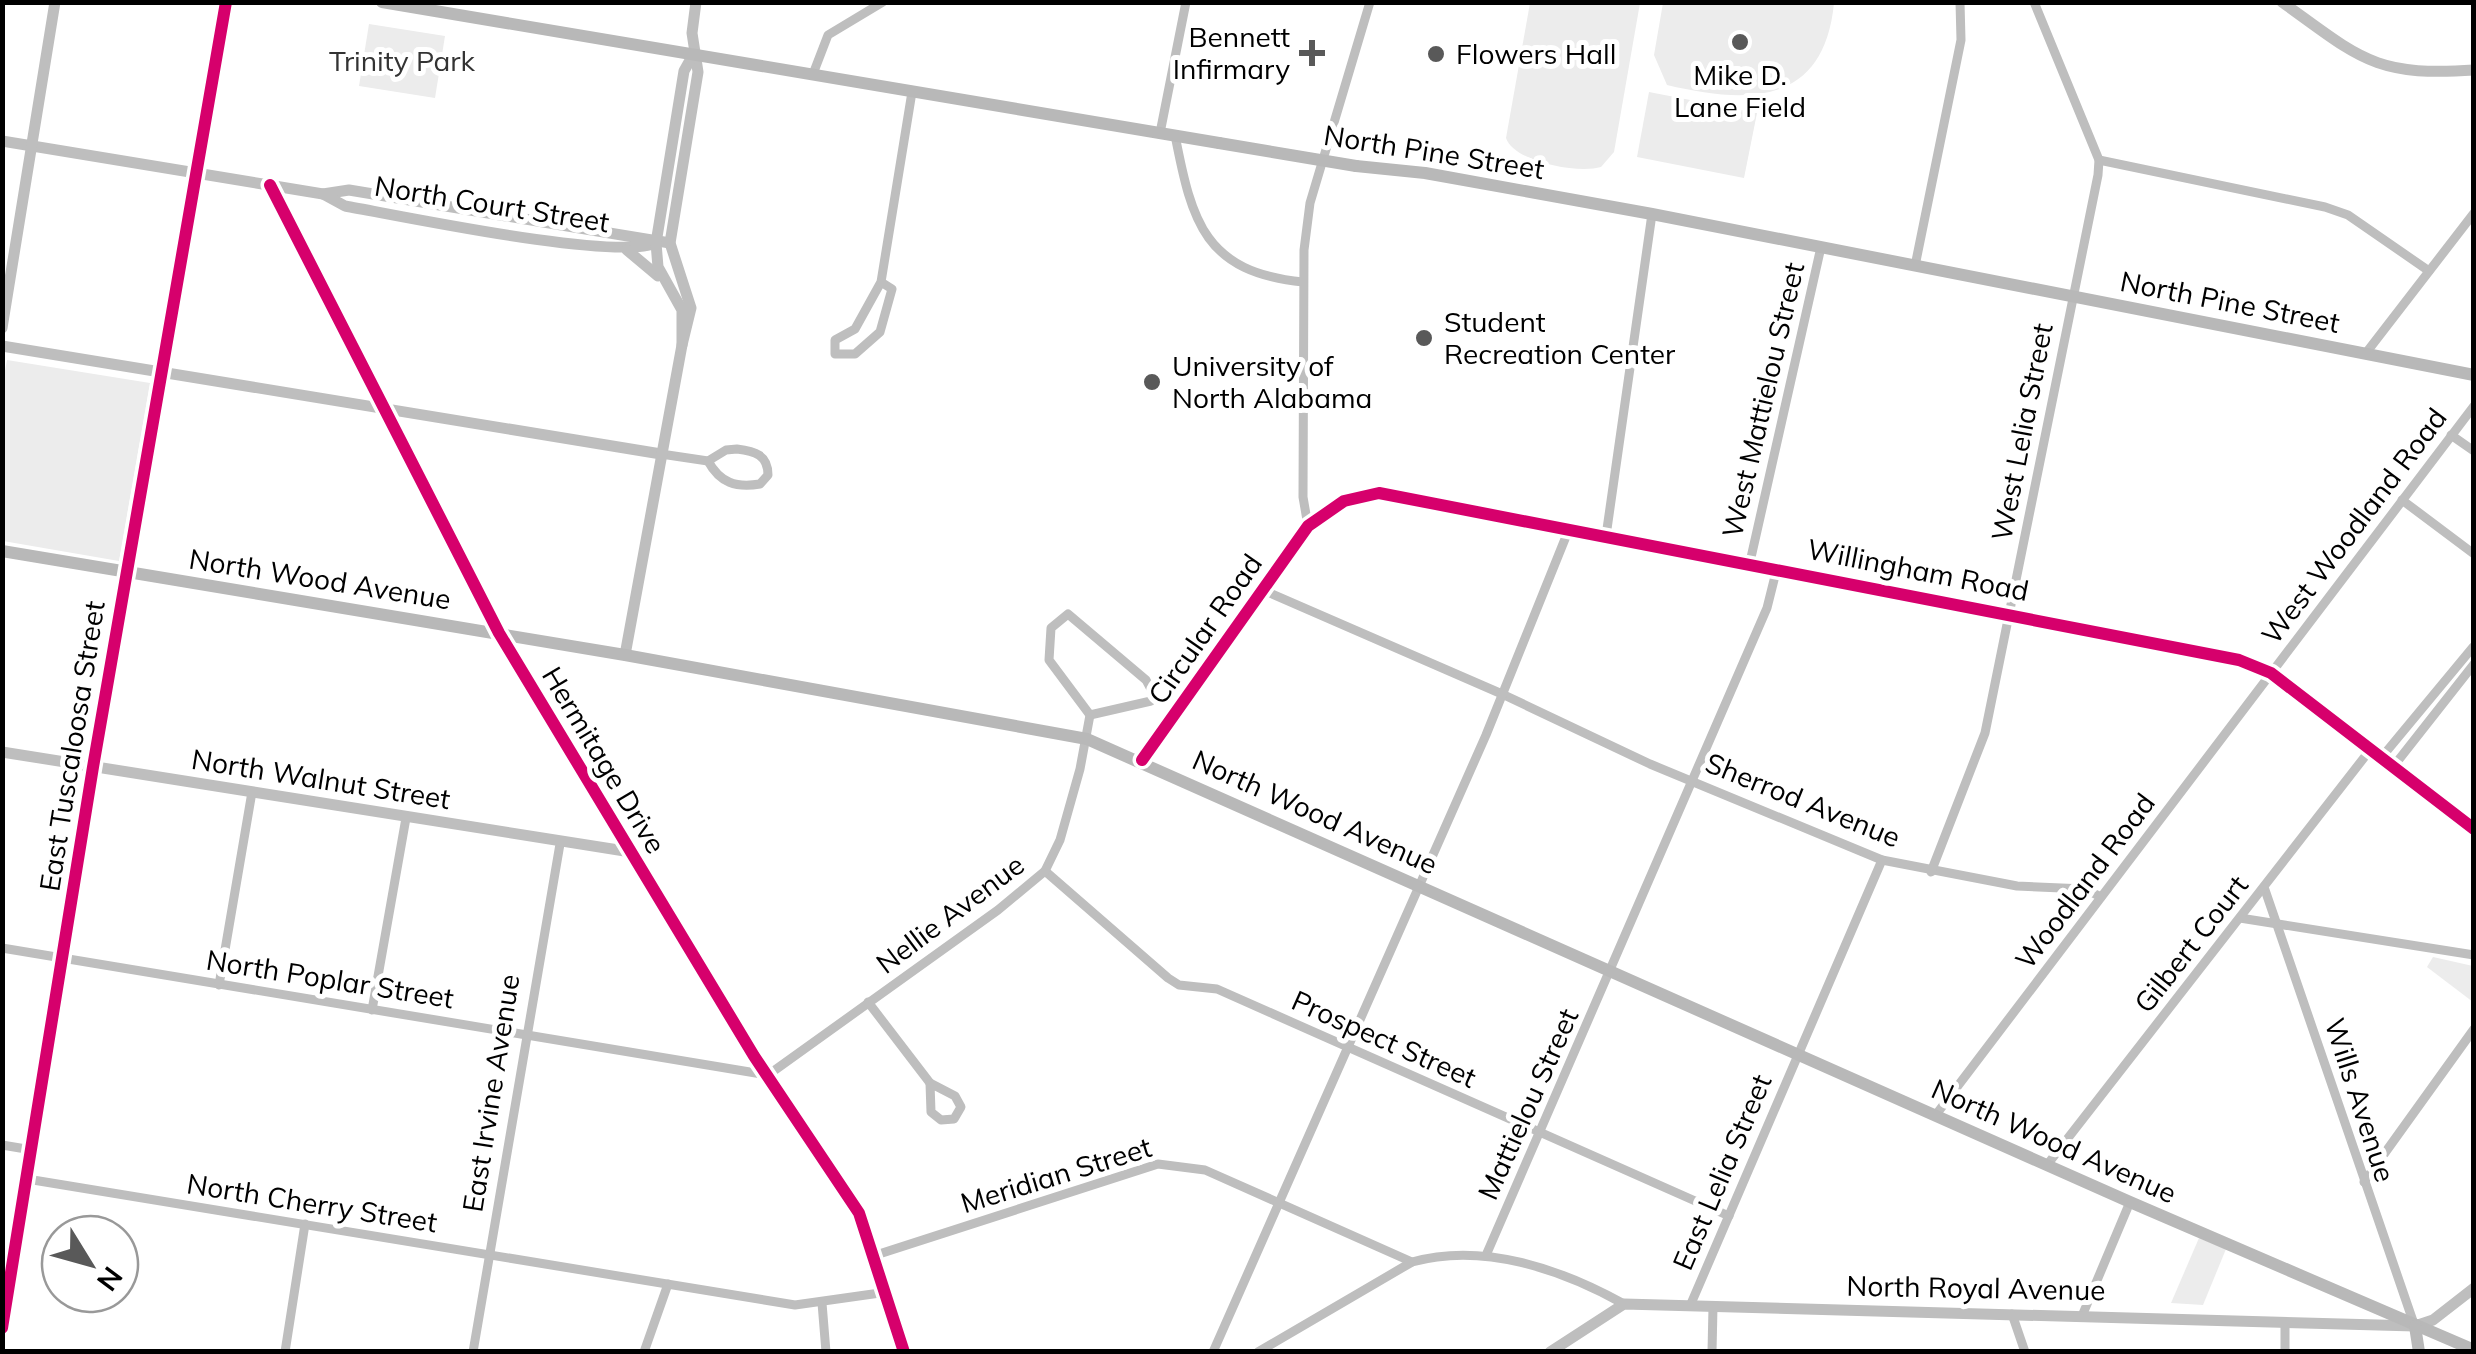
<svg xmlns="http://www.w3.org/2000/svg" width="2476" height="1354" font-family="Mulish,sans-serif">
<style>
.green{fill:#ececec}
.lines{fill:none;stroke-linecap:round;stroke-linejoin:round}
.minor{stroke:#bebebe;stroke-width:9}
.tertiary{stroke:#bebebe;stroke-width:11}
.secondary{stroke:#b8b8b8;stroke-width:12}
.secondary-bridge{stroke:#b8b8b8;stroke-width:12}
.cycleway-casing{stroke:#fff;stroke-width:19}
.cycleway{stroke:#d6006c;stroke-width:12}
.poi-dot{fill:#595959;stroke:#fff;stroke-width:4}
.labels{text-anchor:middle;stroke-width:10;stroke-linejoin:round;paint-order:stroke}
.poi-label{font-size:28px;fill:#000;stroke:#fff;text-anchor:start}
.park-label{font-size:28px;fill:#333;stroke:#fff}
.street-label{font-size:28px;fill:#000;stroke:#fff}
</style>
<rect width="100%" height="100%" fill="#fff"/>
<g class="green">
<path d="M 1530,3 L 1640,3 L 1614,152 L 1601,167 C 1578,174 1514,162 1506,138 Z"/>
<path d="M 1663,3 L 1663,2 L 1834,3 C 1824,106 1748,104 1667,85 L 1654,55 Z"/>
<polygon points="369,24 445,36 435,98 359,86"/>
<polygon points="1649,92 1757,113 1744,178 1637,157"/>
<polygon points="7,360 150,383 119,561 3,541 2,387"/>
<polygon points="2433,957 2473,966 2473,1002 2427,967"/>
<polygon points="2199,1238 2226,1249 2203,1305 2171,1303"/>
</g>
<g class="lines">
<g class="minor">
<polyline points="813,74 828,35 883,2"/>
<polyline points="1160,133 1186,2"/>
<path d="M 1175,135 C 1192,223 1205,272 1303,282"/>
<polyline points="2099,160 2325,207 2348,215 2429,271"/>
<polyline points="1915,266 1961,40 1960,2"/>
<polyline points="881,282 855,329 835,340 835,354 855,354 880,332 892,289 881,282 912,92"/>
<polyline points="2366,353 2474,213"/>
<polyline points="2451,435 2474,451"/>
<path d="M 737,449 C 755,451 768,455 768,475 L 760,484 C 736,488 720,483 708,461 L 726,450 Z"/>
<polyline points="661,454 708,461"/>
<polyline points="2402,500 2474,554"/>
<polyline points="1308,526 1303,497 1304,250 1310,203 1370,2"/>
<polyline points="1606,536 1652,214"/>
<polyline points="1750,562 1821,247"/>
<polyline points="1263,590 1502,694 1650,764 1882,860 2017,886 2085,889 2101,897"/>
<polygon points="1068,614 1146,680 1154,695 1151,701 1090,715 1049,660 1051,628"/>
<polyline points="2381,758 2473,647"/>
<polyline points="1142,760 1308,526 1344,501 1379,493 2239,660 2271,673 2474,829"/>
<polyline points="2393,767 2474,664"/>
<polyline points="1045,871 1168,978 1179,985 1217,989 1729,1216"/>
<polyline points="1931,872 1985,733 2098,175 2099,160 2034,2"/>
<polyline points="2264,887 2414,1324"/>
<polyline points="2240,918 2474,955"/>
<polyline points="2,948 768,1075 998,910 1045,871 1060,840 1080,769 1090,715"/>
<polyline points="219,985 252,792"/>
<polyline points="868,1002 930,1083"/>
<polyline points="372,1010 406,818"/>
<polygon points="930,1083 955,1096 961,1107 954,1119 941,1120 931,1112"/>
<polyline points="1935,1116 2474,406"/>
<polyline points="2,1145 32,1150"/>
<polyline points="2047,1165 2370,750"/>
<polyline points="27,1179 795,1305 887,1292"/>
<polyline points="2364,1182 2474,1029"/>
<polyline points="1487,1253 1767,608 1777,568"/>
<polyline points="876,1255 1158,1164 1205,1170 1412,1262"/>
<polyline points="822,1303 826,1352"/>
<polyline points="1690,1306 1882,860"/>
<polyline points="2012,1314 2025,1352"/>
<polyline points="2082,1316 2130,1202"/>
<polyline points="285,1352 305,1224"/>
<polyline points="473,1352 560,844"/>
<polyline points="644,1352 668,1284"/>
<polyline points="1213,1352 1486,735 1569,529"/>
<path d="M 1258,1352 L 1412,1262 C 1483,1242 1561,1269 1624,1304"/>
<polyline points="1712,1352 1713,1307"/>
<polyline points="2285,1352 2285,1324"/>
</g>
<g class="tertiary">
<path d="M 2282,2 C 2360,58 2374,77 2474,70"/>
<polyline points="2,141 323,194 349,190 670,243"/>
<polyline points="270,185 499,633 754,1056 859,1213 904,1352"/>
<path d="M 323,194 L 345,206 C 402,216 615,261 656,243"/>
<polyline points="627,250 658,276"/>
<polyline points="2,328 55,2"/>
<polyline points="682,345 691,308 670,243 698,72 692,33 696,2"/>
<polyline points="2,346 661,454"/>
<polyline points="625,655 682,345 682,310 658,267 656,243 684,71 693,55"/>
<polyline points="2,752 631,852"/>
<polyline points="2,1328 93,767 226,2"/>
<polyline points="1550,1352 1624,1304 2415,1326 2433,1320 2474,1288"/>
</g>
<g class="secondary">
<polyline points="382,2 1219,143"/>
<polyline points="1356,166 1425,173 1652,214 2474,375"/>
<polyline points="2,551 625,655 1087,739 2130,1202 2474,1350"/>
<polyline points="2415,1326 2419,1352"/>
</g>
<polyline class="secondary-bridge" points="1219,143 1356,166"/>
<defs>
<g id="cycleway">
<polyline points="270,185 499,633 754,1056 859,1213 904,1352"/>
<polyline points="1142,760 1308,526 1344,501 1379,493 2239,660 2271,673 2474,829"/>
<polyline points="2,1328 93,767 226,2"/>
</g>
</defs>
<use href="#cycleway" class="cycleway-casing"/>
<use href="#cycleway" class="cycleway"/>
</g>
<g class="poi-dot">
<circle cx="1740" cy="42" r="10"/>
<path d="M1307 38h10v10h10v10h-10v10h-10v-10h-10v-10h10z"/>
<circle cx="1436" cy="54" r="10"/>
<circle cx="1424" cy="338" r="10"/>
<circle cx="1152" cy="382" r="10"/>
</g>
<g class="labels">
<g class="poi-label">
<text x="1290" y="47" text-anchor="end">Bennett<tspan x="1290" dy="32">Infirmary</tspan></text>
<text x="1456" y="64">Flowers Hall</text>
<text x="1740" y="85" text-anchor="middle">Mike D.<tspan x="1740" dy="32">Lane Field</tspan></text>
<text x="1444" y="332">Student<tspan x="1444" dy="32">Recreation Center</tspan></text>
<text x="1172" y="376">University of<tspan x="1172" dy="32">North Alabama</tspan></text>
</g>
<g class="park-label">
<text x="402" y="71">Trinity Park</text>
</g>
<g class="street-label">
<text transform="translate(1434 152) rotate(9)" y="10">North Pine Street</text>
<text transform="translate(492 204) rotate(9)" y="10">North Court Street</text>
<text transform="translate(2230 302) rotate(11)" y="10">North Pine Street</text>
<text transform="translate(1763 400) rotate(-77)" y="10">West Mattielou Street</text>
<text transform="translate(2022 432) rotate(-79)" y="10">West Lelia Street</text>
<text transform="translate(2354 526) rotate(-53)" y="10">West Woodland Road</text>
<text transform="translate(1918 570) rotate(11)" y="10">Willingham Road</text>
<text transform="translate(320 579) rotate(9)" y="10">North Wood Avenue</text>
<text transform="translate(1205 629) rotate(-55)" y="10">Circular Road</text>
<text transform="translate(72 746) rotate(-81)" y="10">East Tuscaloosa Street</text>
<text transform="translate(604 760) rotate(59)" y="10">Hermitage Drive</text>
<text transform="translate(321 779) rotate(9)" y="10">North Walnut Street</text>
<text transform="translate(1803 800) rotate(22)" y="10">Sherrod Avenue</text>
<text transform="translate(1315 812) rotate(24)" y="10">North Wood Avenue</text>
<text transform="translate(2085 881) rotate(-53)" y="10">Woodland Road</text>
<text transform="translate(950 914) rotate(-37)" y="10">Nellie Avenue</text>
<text transform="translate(2191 944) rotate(-52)" y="10">Gilbert Court</text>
<text transform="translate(330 979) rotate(9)" y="10">North Poplar Street</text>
<text transform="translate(1384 1039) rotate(24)" y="10">Prospect Street</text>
<text transform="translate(491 1093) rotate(-81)" y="10">East Irvine Avenue</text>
<text transform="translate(2360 1100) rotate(72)" y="10">Wills Avenue</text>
<text transform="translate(1528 1104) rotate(-66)" y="10">Mattielou Street</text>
<text transform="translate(2054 1141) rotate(24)" y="10">North Wood Avenue</text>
<text transform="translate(1722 1172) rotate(-67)" y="10">East Lelia Street</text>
<text transform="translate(1056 1175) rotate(-17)" y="10">Meridian Street</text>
<text transform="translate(312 1203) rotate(9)" y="10">North Cherry Street</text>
<text transform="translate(1976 1288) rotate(1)" y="10">North Royal Avenue</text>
</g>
</g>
<rect width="2476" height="1354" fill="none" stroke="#000000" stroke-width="10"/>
<g transform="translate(90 1264) rotate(127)"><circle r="48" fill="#ffffff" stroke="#999999" stroke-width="2.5"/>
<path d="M0-8L18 38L0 25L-18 38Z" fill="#595959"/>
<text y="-15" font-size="28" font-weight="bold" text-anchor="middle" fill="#000000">N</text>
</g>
</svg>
